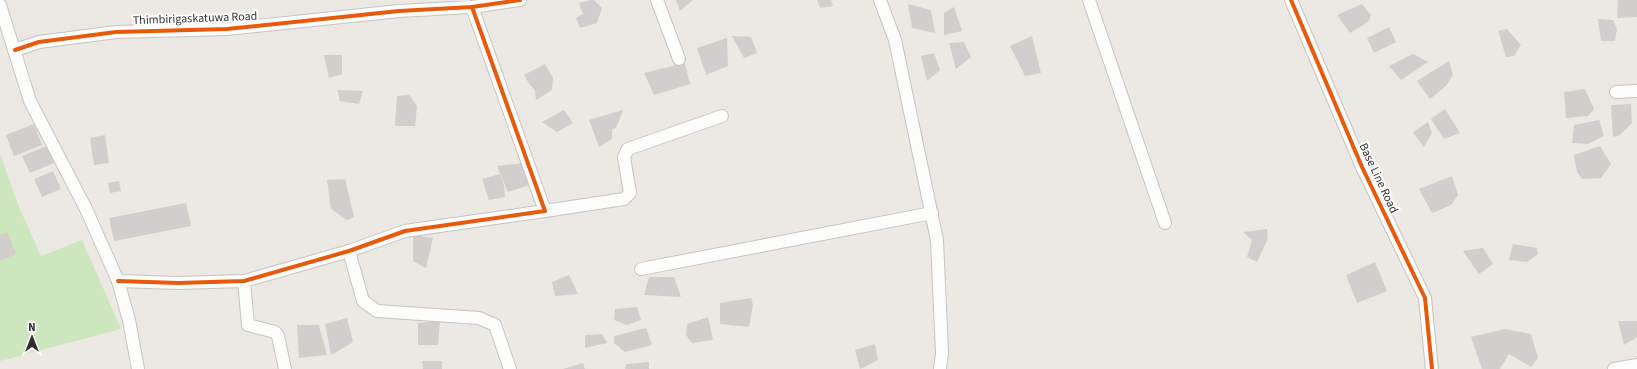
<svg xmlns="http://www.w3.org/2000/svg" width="1637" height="369" font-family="'Source Sans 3',sans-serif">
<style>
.grass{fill:#cee6be}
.building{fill:#d1cecb}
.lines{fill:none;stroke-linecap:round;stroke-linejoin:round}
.minor-casing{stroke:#c5c4c5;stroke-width:14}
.minor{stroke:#fcfcfb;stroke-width:12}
.cycleway-casing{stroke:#fff;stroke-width:6}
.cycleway{stroke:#e8590c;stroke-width:4}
.labels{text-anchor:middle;stroke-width:4;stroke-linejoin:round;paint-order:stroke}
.street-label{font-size:12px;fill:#2e2e2e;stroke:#fff}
</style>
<rect width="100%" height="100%" fill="#ece8e4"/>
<polygon class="grass" points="0,154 19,207 41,256 82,240 121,329 0,361"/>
<g class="building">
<polygon points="591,0 594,0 602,8 597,23 580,28 576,18 583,14 579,3"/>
<polygon points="676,0 693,0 680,11"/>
<polygon points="817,0 831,0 833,6 820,8"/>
<polygon points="1618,0 1637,0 1637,17 1617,18"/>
<polygon points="908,4 931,10 935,33 912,28"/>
<polygon points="1362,4 1371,15 1368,22 1350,33 1337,15"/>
<polygon points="954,7 962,31 944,35 944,13"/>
<polygon points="1598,19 1613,20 1617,29 1615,41 1601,41"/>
<polygon points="1389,27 1396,42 1374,53 1367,38"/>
<polygon points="1507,29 1521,45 1514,56 1506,57 1498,31"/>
<polygon points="732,36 751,37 757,53 744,58"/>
<polygon points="1032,36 1041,73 1025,76 1010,46"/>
<polygon points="727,38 728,66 706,75 697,48"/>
<polygon points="964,42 971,57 956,69 949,43"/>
<polygon points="934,53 940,70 927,81 921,56"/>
<polygon points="1413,54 1428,62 1401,80 1389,66"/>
<polygon points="324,55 342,55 342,74 329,78"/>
<polygon points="1449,61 1453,75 1446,86 1430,99 1417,81"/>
<polygon points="685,63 690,84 654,95 644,73"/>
<polygon points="545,64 553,78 552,90 536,100 535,90 530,85 524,75"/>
<polygon points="1585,89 1594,109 1588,116 1566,118 1564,92"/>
<polygon points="337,90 363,91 359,104 340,101"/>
<polygon points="409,95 417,106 415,126 395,126 397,96"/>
<polygon points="1631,104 1632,123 1620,135 1613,137 1611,105"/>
<polygon points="1445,109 1460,133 1444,139 1431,119"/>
<polygon points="564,110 573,123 557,132 542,122"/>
<polygon points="623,110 616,128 612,129 612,139 599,147 589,120"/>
<polygon points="1599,120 1604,136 1588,144 1572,143 1574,125"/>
<polygon points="1428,122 1432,133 1424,147 1413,132"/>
<polygon points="34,124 42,145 14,156 6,135"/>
<polygon points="105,135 109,163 94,165 90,138"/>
<polygon points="47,146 54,163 30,173 22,156"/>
<polygon points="1600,146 1611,164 1601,178 1582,179 1577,172 1574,155"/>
<polygon points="525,163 532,184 508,192 497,166"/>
<polygon points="53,171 61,189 42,197 34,179"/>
<polygon points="500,174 504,186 505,197 489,200 482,179"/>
<polygon points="1452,176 1458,195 1451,205 1432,213 1419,189"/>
<polygon points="345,179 354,217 347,220 331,209 327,180"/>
<polygon points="119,181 121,191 110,193 108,183"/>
<polygon points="186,203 191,226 114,241 109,218"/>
<polygon points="1267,229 1268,238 1257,262 1247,257 1252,240 1243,232"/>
<polygon points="7,232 16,254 0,261 0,235"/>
<polygon points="413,235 433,238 426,268 413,261"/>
<polygon points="1513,244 1537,248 1538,254 1527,262 1509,260"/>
<polygon points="1483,248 1493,264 1479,274 1463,251"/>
<polygon points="1375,262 1387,291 1357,303 1346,275"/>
<polygon points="569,275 578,294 555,296 552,282"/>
<polygon points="649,277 674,277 681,297 644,295"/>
<polygon points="751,298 753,305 749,327 720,324 720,303"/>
<polygon points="637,307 641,320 627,325 614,320 615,309"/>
<polygon points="708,317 713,340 692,343 686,335 687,324"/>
<polygon points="347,318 353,342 331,355 325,324"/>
<polygon points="440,321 438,345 418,345 418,323"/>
<polygon points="1618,321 1637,321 1637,337 1624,345"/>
<polygon points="297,325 319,325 327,355 299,358"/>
<polygon points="646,328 652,345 625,352 614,343 614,336"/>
<polygon points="1505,329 1531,334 1538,358 1531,367 1509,354 1500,369 1482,369 1471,337"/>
<polygon points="602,334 607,343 585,348 585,335"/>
<polygon points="875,344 878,360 860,369 855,350"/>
<polygon points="422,361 442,361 442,369 423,369"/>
<polygon points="649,362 649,369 625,369 626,364"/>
<polygon points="583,363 585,369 563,369"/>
</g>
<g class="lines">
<defs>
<g id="minor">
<polyline points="657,0 679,59"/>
<polyline points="880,0 895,40 937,240 942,353 940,369"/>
<polyline points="1089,0 1165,223"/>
<polyline points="1291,0 1362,167 1425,298 1432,369"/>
<polyline points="0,5 30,101 86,209 118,281 129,320 138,369"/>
<polyline points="15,50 39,42 116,32 227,29 399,11 472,7 520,0"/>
<polyline points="1616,92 1637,91"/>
<polyline points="545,211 624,199 630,193 624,157 628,149 722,116"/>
<polyline points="349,251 363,301 377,311 479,318 495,325 510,369"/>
<polyline points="641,269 932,213"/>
<polyline points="118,281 178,283 244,281 349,251 405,231 545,211 472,7"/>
<polyline points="244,281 248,325 275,332 278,336 285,369"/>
<polyline points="1614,369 1637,365"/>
</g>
</defs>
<use href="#minor" class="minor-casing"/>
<use href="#minor" class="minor"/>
<defs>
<g id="cycleway">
<polyline points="1291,0 1362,167 1425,298 1432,369"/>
<polyline points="15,50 39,42 116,32 227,29 399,11 472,7 520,0"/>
<polyline points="118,281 178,283 244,281 349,251 405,231 545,211 472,7"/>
</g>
</defs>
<use href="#cycleway" class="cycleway-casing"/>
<use href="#cycleway" class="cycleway"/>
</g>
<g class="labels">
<g class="street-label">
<text transform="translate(195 18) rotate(-2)" y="4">Thimbirigaskatuwa Road</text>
<text transform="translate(1379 178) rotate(65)" y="4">Base Line Road</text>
</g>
</g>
<g transform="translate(32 337)" stroke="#ffffff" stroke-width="3" paint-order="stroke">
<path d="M0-3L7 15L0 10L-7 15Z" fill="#2e2e2e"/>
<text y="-6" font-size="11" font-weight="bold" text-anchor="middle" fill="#2e2e2e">N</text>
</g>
</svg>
